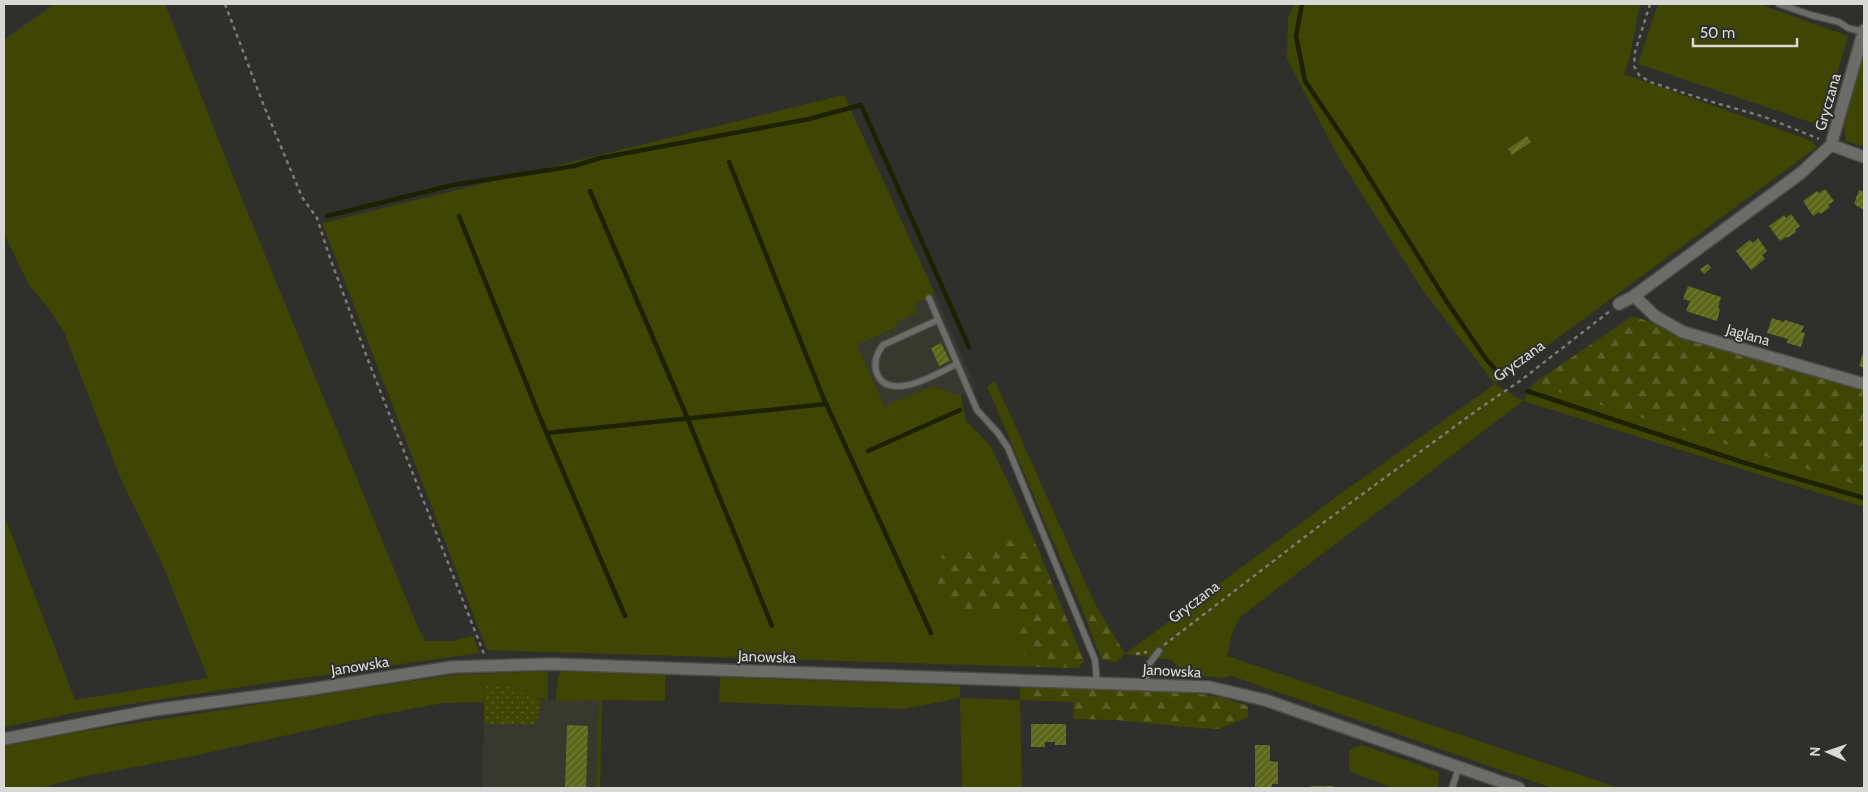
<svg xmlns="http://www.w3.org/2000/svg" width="1868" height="792" font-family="Cabin,sans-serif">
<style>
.built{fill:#37392e}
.green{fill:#3f4603}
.forest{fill:url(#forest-firs)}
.garden{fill:url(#garden-dots)}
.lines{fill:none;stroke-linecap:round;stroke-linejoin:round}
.stream{stroke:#1c2100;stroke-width:4.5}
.building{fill:url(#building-hatch)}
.lane-casing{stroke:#4d4e4a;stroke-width:8}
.street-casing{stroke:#4d4e4a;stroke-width:14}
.path{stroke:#7a7b77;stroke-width:2.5;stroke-dasharray:4 4;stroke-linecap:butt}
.lane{stroke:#6c6d68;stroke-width:5.5}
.street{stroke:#6c6d68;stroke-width:11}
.labels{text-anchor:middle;stroke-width:4;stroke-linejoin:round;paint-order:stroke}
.street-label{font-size:15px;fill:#d8d8d5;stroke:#2f302c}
</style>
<defs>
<pattern id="forest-firs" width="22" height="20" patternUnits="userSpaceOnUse" patternTransform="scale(1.25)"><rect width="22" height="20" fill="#3f4603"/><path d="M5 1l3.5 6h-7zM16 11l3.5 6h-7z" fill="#5a6027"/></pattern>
<pattern id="garden-dots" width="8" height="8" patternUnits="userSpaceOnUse" patternTransform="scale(1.25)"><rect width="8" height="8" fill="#3f4603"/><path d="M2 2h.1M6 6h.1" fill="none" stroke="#5a6027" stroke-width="1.8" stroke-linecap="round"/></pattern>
<pattern id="building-hatch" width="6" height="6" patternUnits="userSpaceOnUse" patternTransform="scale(1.25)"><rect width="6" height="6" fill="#5d671a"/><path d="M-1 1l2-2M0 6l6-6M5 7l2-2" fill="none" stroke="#747c3a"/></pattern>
</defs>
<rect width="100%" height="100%" fill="#2f302c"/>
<g class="built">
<polygon points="935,294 977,390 961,396 932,386 884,407 857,345 897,327 895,323 914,304"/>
<polygon points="542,700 599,700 596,788 482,788 484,724 536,724"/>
</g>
<g class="green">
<polygon points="54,4 165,4 236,184 419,630 426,641 452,641 473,636 480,653 267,683 79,712 4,727 4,515 75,700 208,678 164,568 120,477 64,332 49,309 29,285 4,234 4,40"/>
<polygon points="1294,4 1640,4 1629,60 1624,74 1812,141 1817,147 1495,384 1523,401 1533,384 1864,487 1864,507 1523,401 1240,617 1232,634 1227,656 1619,788 1552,788 1232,676 1222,678 1183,674 1172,660 1125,654 1340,494 1495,384 1422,289 1339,158 1287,59 1288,18"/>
<polygon points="1658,4 1759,4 1848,36 1822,126 1638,64"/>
<polygon points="1864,49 1864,147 1846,141 1844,126"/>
<polygon points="844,95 935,294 914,304 918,312 895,323 897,327 857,345 884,406 932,386 961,396 966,421 990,445 1012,490 1036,544 1012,531 987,550 942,554 973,615 1012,610 1018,647 1037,667 487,650 322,223"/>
<polygon points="995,381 1095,604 1082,609 987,386"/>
<polygon points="548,671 548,700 513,691 513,684 484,686 483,702 443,703 369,717 188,757 81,777 40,788 4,788 4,746 83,731 452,675"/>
<polygon points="561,671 665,675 665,701 602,700 600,788 596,788 599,700 556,701 558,676"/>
<polygon points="720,677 960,686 960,698 1020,700 1022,788 962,788 960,698 904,709 719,702"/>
<polygon points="1362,745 1439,772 1438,788 1393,788 1349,771 1349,750"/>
</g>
<g class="forest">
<polygon points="1632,316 1864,391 1864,487 1533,384"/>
<polygon points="1012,531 1036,544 1084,661 1078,668 1037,667 1018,647 1012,611 973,615 937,595 942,554 987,550"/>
<polygon points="1095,604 1125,654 1116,662 1102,660 1082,609"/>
<polygon points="1020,687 1181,691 1225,698 1248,706 1248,717 1219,729 1196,728 1116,720 1074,719 1073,702 1020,700"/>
</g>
<polygon class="garden" points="513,684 513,691 521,692 542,700 536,724 484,724 484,685"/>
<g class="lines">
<g class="stream">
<polyline points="1302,4 1296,36 1305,81 1355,155 1447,302 1486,359 1504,379"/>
<polyline points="729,162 823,397 931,633"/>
<polyline points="590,191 687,417 772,626"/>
<polyline points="327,216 453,185 574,166 600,158 809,119 861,105 969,347"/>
<polyline points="459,216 541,420 625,616"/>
<polyline points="1527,391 1748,464 1864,498"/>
<polyline points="547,433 826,404"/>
<polyline points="868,451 960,410"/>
</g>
</g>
<g class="building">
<polygon points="1527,136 1531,142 1512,155 1508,149"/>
<polygon points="1825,189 1834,201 1828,205 1830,207 1821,214 1819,212 1813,216 1803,201 1817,191 1819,193"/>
<polygon points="1859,190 1864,192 1864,210 1854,204"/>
<polygon points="1791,214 1800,226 1795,230 1796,232 1787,238 1786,237 1780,241 1769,226 1784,215 1786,218"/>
<polygon points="1758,238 1767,251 1762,255 1765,259 1751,270 1736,251 1750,240 1753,243"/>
<polygon points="1708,264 1711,268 1704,274 1700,269"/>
<polygon points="1688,286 1721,297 1718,308 1720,309 1717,321 1686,311 1690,301 1683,299"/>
<polygon points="1772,318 1784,322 1785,320 1804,326 1801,332 1805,333 1801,347 1787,343 1788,339 1767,333"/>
<polygon points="941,343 950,361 939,366 931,348"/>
<polygon points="1864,350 1864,368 1859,366"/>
<polygon points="1031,724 1066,724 1066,745 1055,745 1055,742 1045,742 1045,747 1031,747"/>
<polygon points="567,725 588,726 586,788 565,788"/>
<polygon points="1255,745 1270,745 1270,761 1278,762 1278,784 1272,784 1272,788 1255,788"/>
<rect x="1311" y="786" width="23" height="2"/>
</g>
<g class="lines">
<defs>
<g id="lane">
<polyline points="1779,4 1811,15 1839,22 1848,28 1864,32"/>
<polyline points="929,298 977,410 998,433 1008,448 1095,660 1097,683"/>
<path d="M 938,320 L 883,345 C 876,354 873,363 877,374 C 890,403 938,373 957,364"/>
<polyline points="1145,684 1149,664 1159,651"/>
<polyline points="1452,788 1459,767"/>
</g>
<g id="street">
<polyline points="1831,145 1864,157"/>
<polyline points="1634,296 1655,316 1683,332 1864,384"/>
<polyline points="1619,304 1634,296 1801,173 1831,145 1864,30"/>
<polyline points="4,739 154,710 305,690 452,667 552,664 1209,687 1265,700 1519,788"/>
</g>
</defs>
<use href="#lane" class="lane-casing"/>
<use href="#street" class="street-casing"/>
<g class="path">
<polyline points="225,4 264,106 302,197 317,218 330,258 368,360 484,654"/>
<polyline points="1650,4 1635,52 1634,66 1639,75 1650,82 1709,101 1765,117 1819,139"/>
<polyline points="1164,645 1323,523 1480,408 1520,381 1610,311"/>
<polyline points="1136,654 1147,652"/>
</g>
<use href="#lane" class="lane"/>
<use href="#street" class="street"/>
</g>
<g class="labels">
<g class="street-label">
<text transform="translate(1828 102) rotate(-74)" y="5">Gryczana</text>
<text transform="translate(1748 335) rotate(16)" y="5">Jaglana</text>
<text transform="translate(1519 361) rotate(-36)" y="5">Gryczana</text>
<text transform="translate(1194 602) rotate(-37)" y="5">Gryczana</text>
<text transform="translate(767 657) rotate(2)" y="5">Janowska</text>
<text transform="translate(360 666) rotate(-9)" y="5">Janowska</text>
<text transform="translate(1172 671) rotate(3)" y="5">Janowska</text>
</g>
</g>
<rect width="1868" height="792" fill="none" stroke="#d8d8d5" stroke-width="10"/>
<g transform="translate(1828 752) rotate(272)" stroke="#2f302c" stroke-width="4" paint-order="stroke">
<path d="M0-4L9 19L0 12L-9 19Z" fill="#d8d8d5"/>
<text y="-8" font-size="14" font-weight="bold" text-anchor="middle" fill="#d8d8d5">N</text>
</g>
<path d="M1693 38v8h104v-8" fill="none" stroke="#d8d8d5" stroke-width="2.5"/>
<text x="1700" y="38" font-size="15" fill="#d8d8d5" stroke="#2f302c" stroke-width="4" paint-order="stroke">50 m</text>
</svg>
